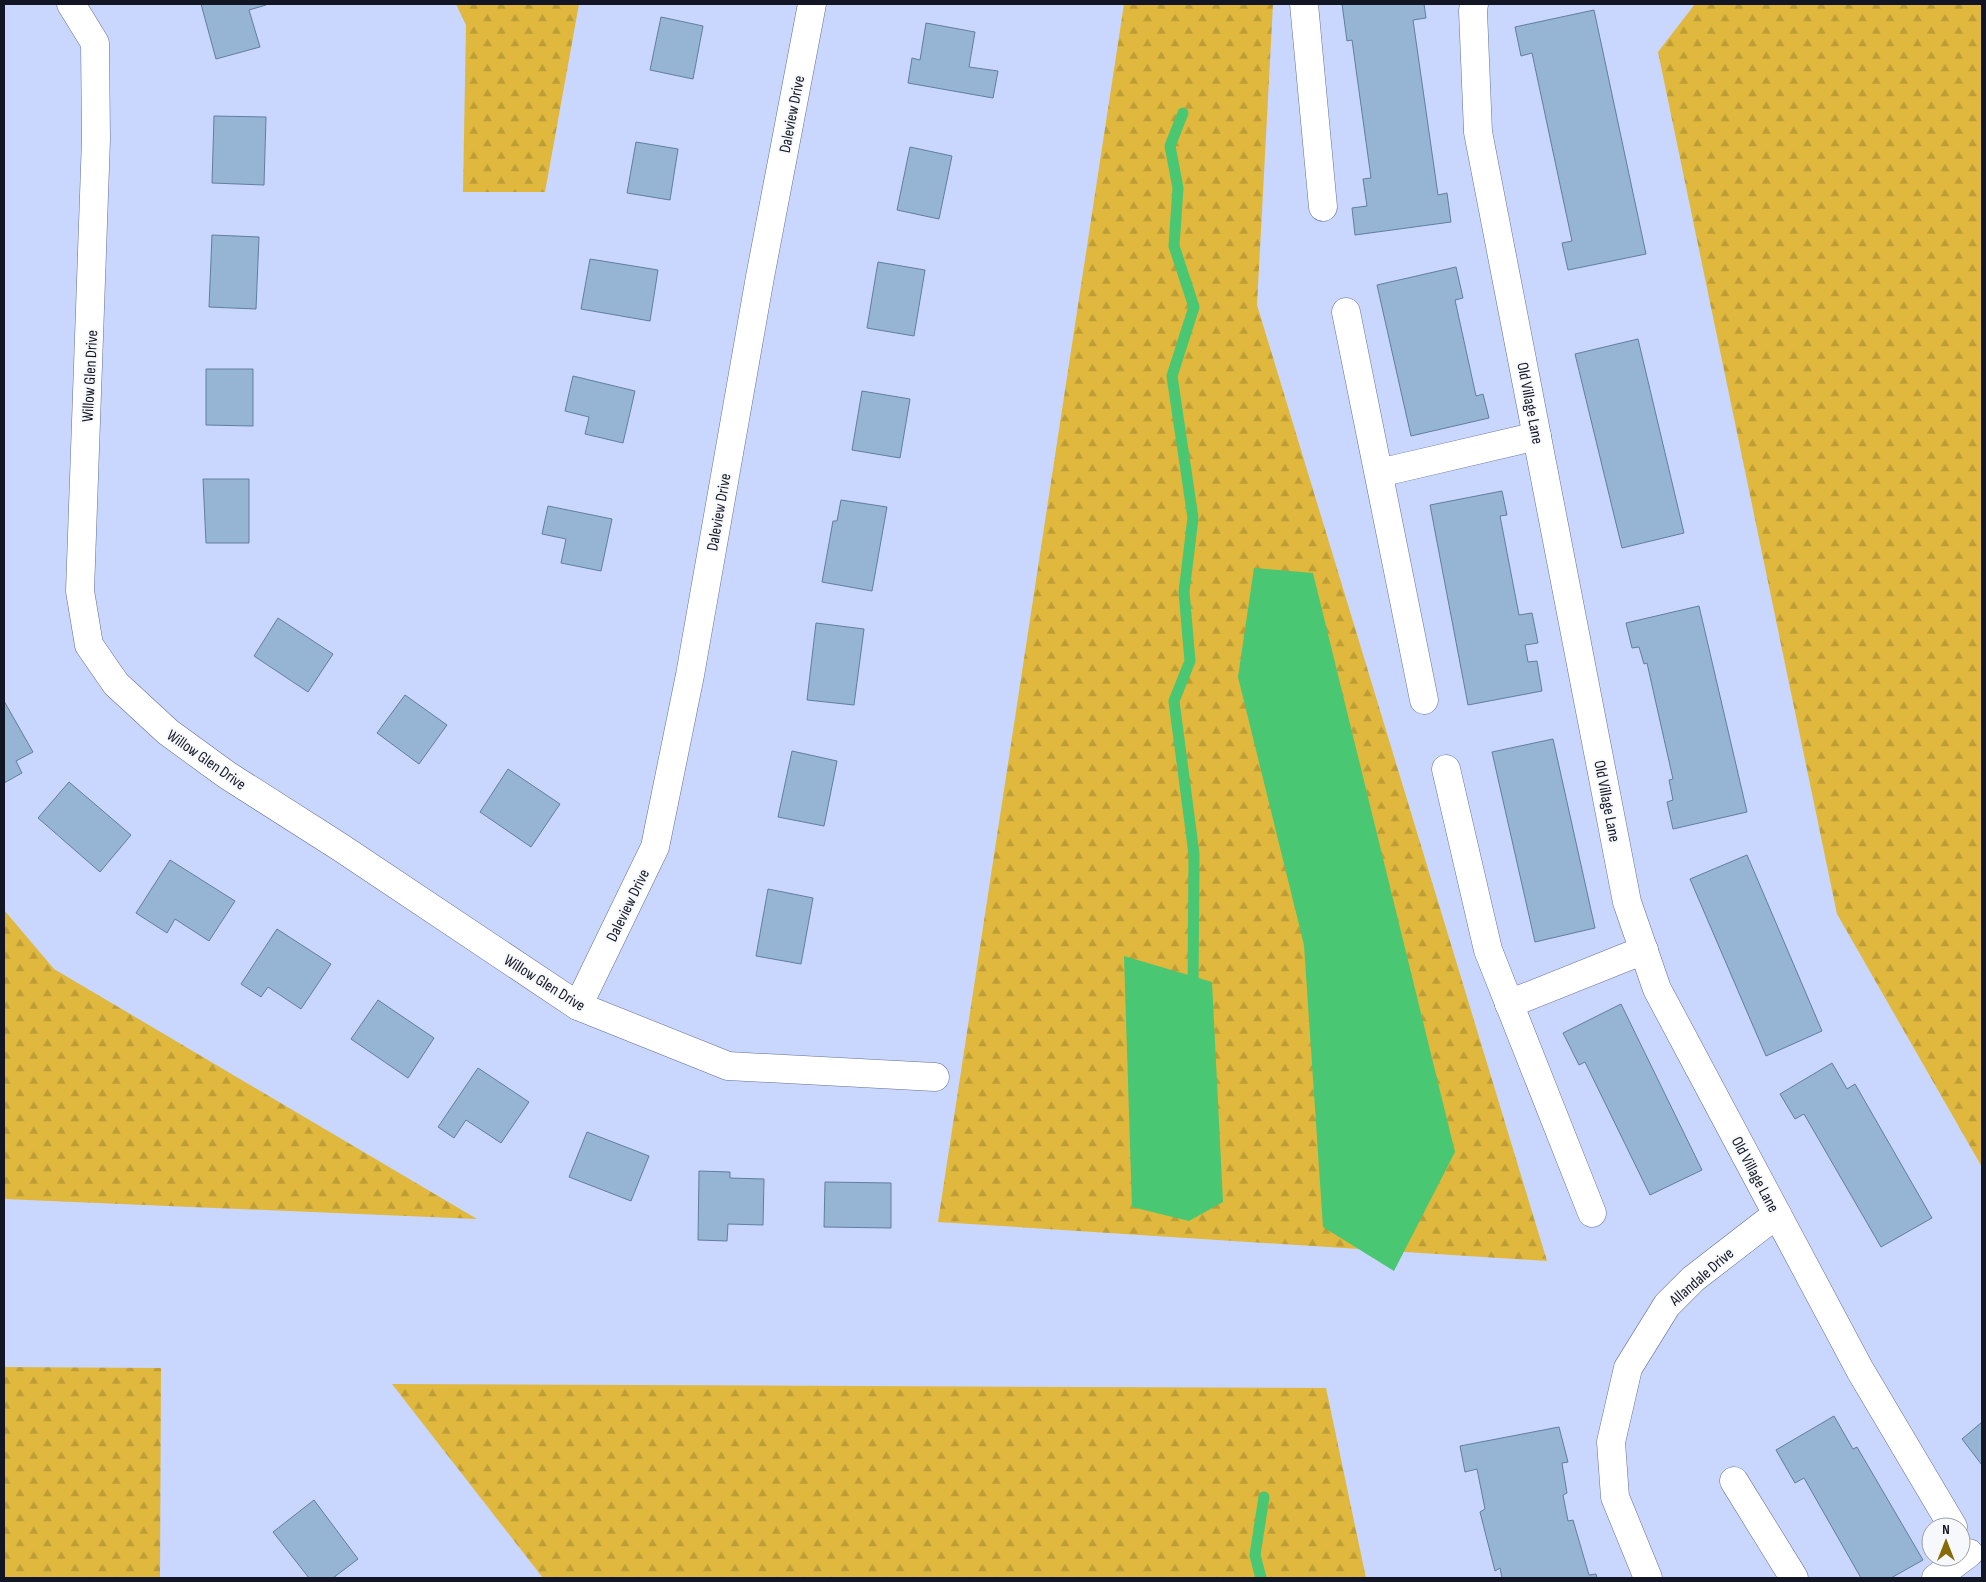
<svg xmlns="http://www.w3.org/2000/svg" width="1986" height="1582" font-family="'Sofia Sans Condensed',sans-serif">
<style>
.forest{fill:url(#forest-firs)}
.water{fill:#4ac773}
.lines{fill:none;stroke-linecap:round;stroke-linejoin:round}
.stream{stroke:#4ac773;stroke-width:11}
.building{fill:#96b4d4;stroke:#627e9d}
.minor-casing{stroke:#646f92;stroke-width:29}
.minor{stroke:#fff;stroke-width:28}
.labels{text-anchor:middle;stroke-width:4;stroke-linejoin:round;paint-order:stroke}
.street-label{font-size:16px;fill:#121624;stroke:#f7f8fc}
</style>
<defs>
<pattern id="forest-firs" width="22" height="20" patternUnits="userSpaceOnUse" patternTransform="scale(1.25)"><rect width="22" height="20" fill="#dfb83d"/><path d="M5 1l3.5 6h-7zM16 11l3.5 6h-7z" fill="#be9d36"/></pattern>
</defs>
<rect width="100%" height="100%" fill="#c9d6fe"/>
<g class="forest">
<polygon points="456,4 579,4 545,192 463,192 466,25"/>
<polygon points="1124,4 1273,4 1257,305 1547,1261 938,1222"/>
<polygon points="1695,4 1982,4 1982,1167 1837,914 1658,52"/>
<polygon points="4,910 54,969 477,1219 4,1199"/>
<polygon points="4,1367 161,1368 160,1578 4,1578"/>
<polygon points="392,1384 1326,1388 1366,1578 543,1578"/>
</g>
<g class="water">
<polygon points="1254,568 1313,573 1455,1152 1394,1271 1323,1227 1304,945 1238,677"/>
<polygon points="1124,956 1212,982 1223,1202 1189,1221 1132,1207"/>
</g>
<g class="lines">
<g class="stream">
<polyline points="1183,113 1170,146 1178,188 1174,246 1194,307 1172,376 1193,518 1184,592 1190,661 1174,701 1194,854 1193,992"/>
<polyline points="1261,1578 1255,1555 1264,1497"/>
</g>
</g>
<g class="building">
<polygon points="201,4 266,4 266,5 249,10 260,47 216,59"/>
<polygon points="1342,4 1424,4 1426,18 1413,20 1438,195 1447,193 1451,222 1355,235 1352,208 1367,206 1363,179 1371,178 1352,40 1347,41"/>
<polygon points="1594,10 1646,254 1568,270 1562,243 1572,241 1532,53 1521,56 1515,27"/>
<polygon points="661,17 703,26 693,79 650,70"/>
<polygon points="926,23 975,32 969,67 998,71 993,98 908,83 912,58 920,60"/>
<polygon points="214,116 266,117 264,185 212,183"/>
<polygon points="636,142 678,149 670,200 627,193"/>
<polygon points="910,147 952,156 939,219 897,210"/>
<polygon points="212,235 259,237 256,309 209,307"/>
<polygon points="590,259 658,270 650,321 581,309"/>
<polygon points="878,262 925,270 914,336 867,328"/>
<polygon points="1456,267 1463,298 1455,300 1476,396 1483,394 1489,418 1411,436 1377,285"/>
<polygon points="1638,339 1684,533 1622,548 1575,354"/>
<polygon points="206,369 253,369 253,426 206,425"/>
<polygon points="573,376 635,391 623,443 585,434 589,417 565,411"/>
<polygon points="862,391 910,399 900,458 852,450"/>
<polygon points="203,479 249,479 249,543 206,543"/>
<polygon points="1502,491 1507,515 1500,516 1519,615 1532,613 1538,643 1525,645 1528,662 1537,661 1542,691 1468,705 1430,505"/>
<polygon points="841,500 887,507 872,591 822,582 833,521 837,521"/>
<polygon points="548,506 612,519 601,571 561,563 566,539 542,534"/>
<polygon points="1699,606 1747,812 1673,829 1667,802 1673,800 1669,780 1673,779 1647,663 1644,664 1639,647 1632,648 1626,623"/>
<polygon points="278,618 333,654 308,692 254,656"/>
<polygon points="816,623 864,629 854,705 807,700"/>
<polygon points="405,695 447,725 419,764 377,733"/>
<polygon points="4,701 33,752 16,761 22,773 4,783"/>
<polygon points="1553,739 1595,928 1535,942 1492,752"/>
<polygon points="792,751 837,761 824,826 778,817"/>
<polygon points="508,769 560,804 531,847 480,812"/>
<polygon points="69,782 131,835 100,872 38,818"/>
<polygon points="1747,855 1822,1031 1766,1056 1690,879"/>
<polygon points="170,860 235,901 209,941 175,919 167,933 136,913"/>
<polygon points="768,889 813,898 801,964 756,956"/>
<polygon points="277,929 331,964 301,1009 268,987 261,997 241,984"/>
<polygon points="378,1000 434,1038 408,1078 351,1039"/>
<polygon points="1621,1004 1702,1170 1650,1195 1585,1062 1579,1065 1563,1033"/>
<polygon points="1832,1063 1847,1089 1855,1084 1932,1218 1881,1247 1804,1114 1795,1119 1780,1094"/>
<polygon points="478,1068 529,1102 501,1143 466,1120 454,1138 438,1127"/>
<polygon points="587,1132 649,1156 631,1201 569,1177"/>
<polygon points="699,1171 730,1172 730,1178 764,1179 763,1225 728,1224 727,1241 698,1240"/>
<polygon points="825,1182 891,1183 891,1228 824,1227"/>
<polygon points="1834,1416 1853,1449 1857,1447 1923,1560 1891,1578 1861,1578 1804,1478 1795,1483 1776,1450"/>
<polygon points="1982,1422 1982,1465 1962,1439"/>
<polygon points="1559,1427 1568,1462 1562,1463 1567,1493 1563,1495 1568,1521 1573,1520 1589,1575 1596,1574 1597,1578 1502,1578 1500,1568 1495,1571 1480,1512 1485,1509 1477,1469 1465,1472 1460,1446"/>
<polygon points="314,1500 358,1559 333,1578 309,1578 273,1532"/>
</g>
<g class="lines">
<defs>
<g id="minor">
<polyline points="71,4 95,43 96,139 80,591 89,645 116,684 168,732 227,775 340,847 578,1006 728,1066 935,1077"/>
<polyline points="1304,4 1323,207"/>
<polyline points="1474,4 1473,11 1478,132 1627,902 1657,989 1860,1370 1953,1527"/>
<polyline points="1346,312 1424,700"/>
<polyline points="1379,473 1537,436"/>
<polyline points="1446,769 1488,950 1592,1213"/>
<polyline points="1509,1004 1644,950"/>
<polyline points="578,1006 655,847 690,675 760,277 812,4"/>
<polyline points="1734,1481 1794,1578"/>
<polyline points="1648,1578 1615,1497 1611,1442 1628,1368 1667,1305 1693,1279 1777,1214"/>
<polyline points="1936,1578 1969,1553"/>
</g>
</defs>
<use href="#minor" class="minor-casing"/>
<use href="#minor" class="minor"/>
</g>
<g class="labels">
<g class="street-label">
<text transform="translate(791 114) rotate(-79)" y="6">Daleview Drive</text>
<text transform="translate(89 376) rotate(-87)" y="6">Willow Glen Drive</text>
<text transform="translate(1531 403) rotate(79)" y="6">Old Village Lane</text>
<text transform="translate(718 512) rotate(-80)" y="6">Daleview Drive</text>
<text transform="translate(207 759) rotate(35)" y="6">Willow Glen Drive</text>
<text transform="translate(1608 801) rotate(79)" y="6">Old Village Lane</text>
<text transform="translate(627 905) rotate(-64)" y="6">Daleview Drive</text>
<text transform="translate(545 982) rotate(32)" y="6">Willow Glen Drive</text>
<text transform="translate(1756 1174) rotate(62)" y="6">Old Village Lane</text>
<text transform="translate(1701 1276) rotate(-41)" y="6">Allandale Drive</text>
</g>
</g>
<rect width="1986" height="1582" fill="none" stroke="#121624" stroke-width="10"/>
<g transform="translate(1946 1542)"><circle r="24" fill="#f7f8fc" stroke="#9b9ea6"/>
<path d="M0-4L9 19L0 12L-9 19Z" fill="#866b08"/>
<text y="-8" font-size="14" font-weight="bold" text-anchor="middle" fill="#121624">N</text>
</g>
</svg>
